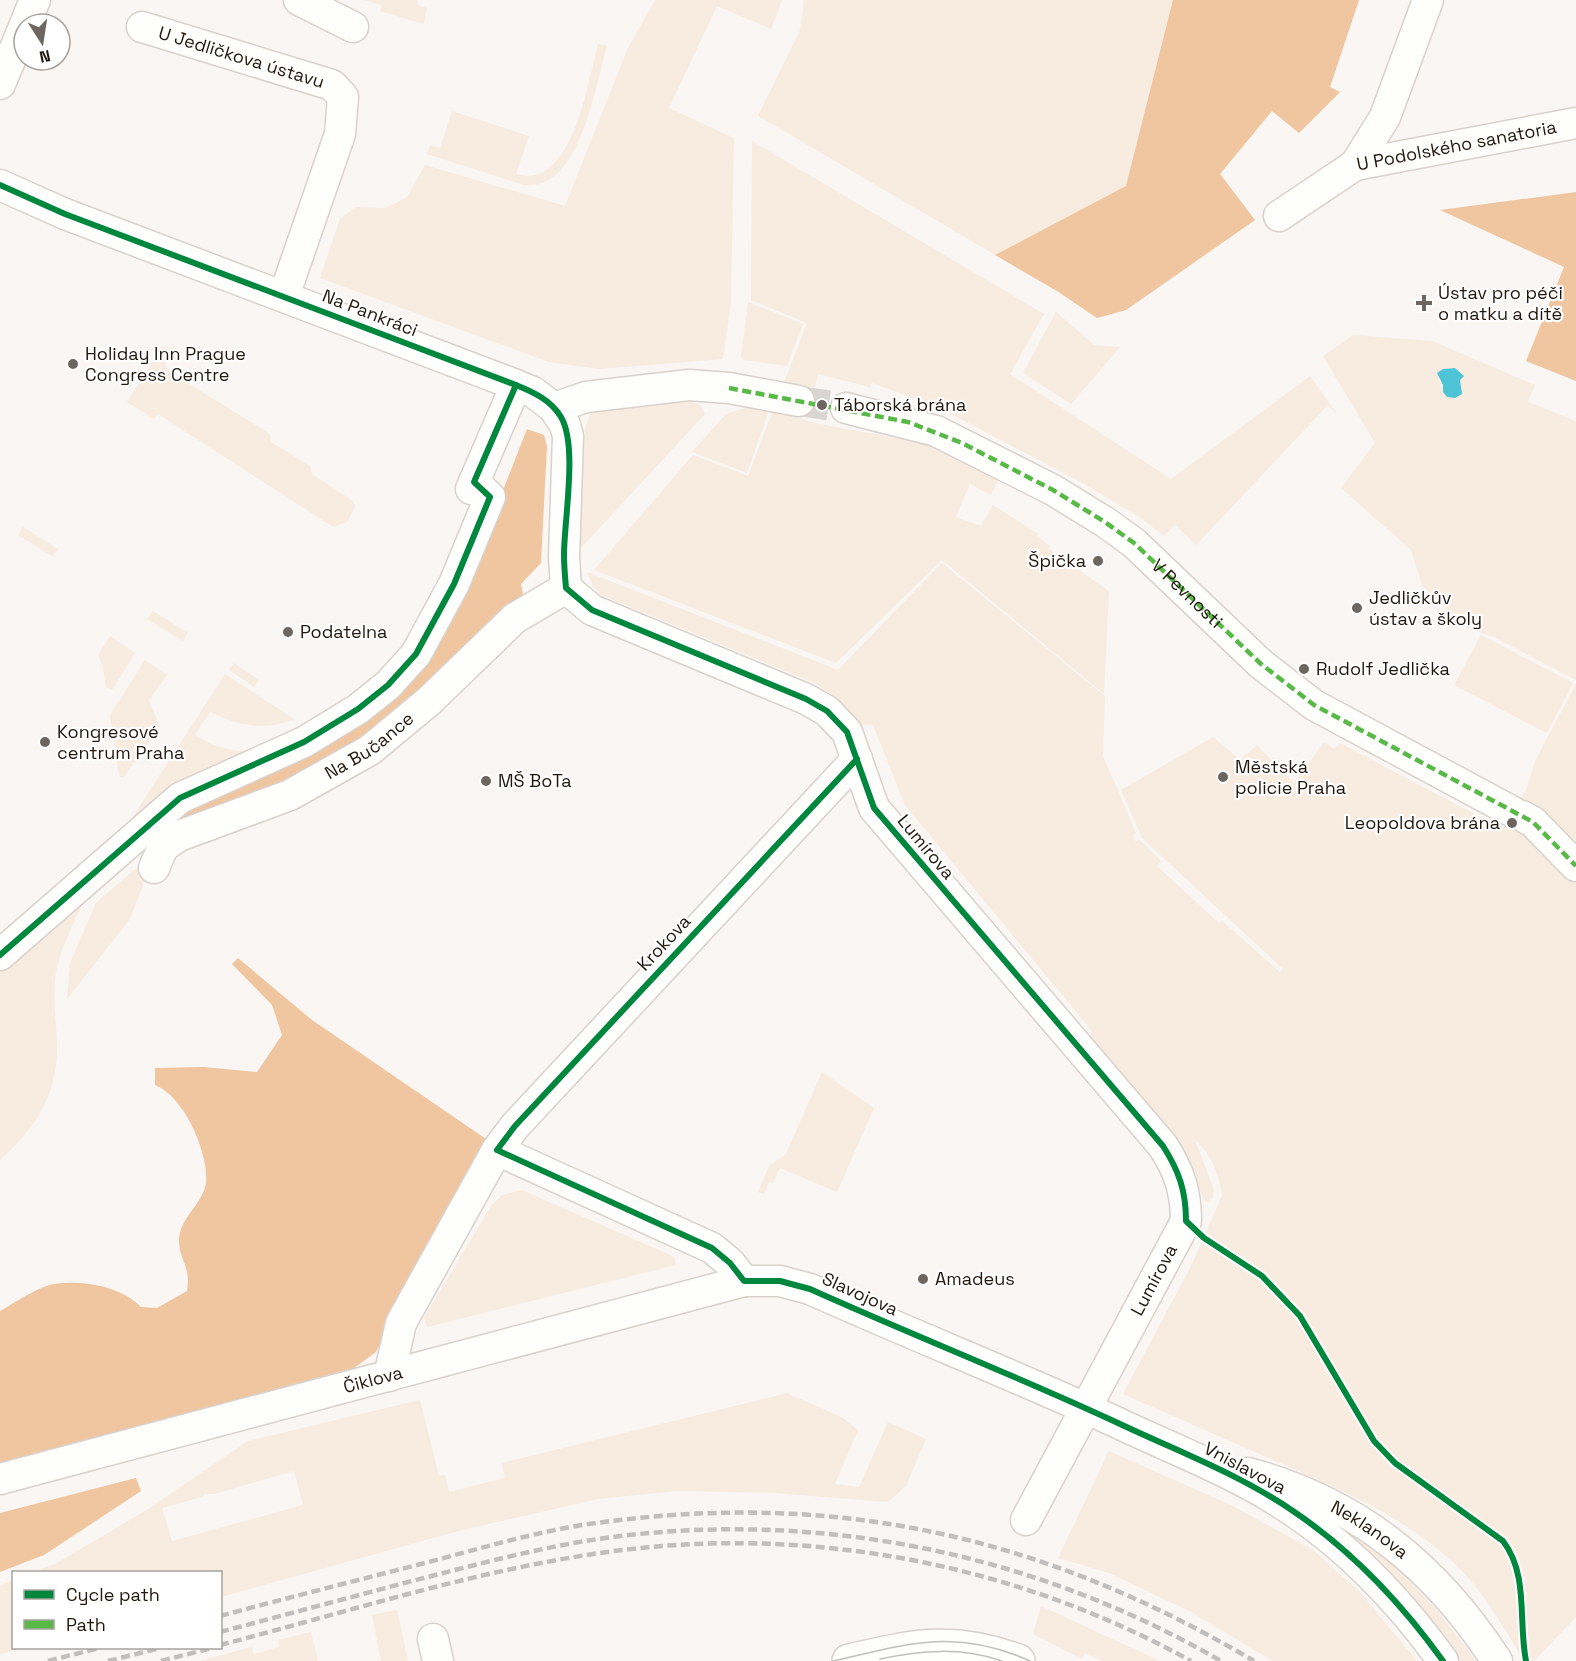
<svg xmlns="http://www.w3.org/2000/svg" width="1576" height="1661" font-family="'Space Grotesk',sans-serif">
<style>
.green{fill:#f8ebe0;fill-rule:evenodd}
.forest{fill:#f0c6a0}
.water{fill:#4ec4d7}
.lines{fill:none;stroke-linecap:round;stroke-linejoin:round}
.minor-tunnel{stroke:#d9d5d2;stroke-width:30;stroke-dasharray:30 15;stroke-linecap:butt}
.minor-casing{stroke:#d8d1cc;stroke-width:33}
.major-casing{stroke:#d8d1cc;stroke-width:36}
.minor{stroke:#fefefd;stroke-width:30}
.major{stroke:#fefefd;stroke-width:33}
.tram{stroke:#c1bfbe;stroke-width:1.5}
.rail{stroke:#c1bfbe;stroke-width:4.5;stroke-dasharray:9 4.5;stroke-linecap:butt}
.quiet{stroke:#58b947;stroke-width:4.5;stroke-dasharray:9 4.5;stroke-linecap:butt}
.cycleway-casing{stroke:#fff;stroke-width:10}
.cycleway{stroke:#00873e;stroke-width:6}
.poi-dot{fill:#6d655f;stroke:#fff;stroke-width:2}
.labels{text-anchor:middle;stroke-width:4.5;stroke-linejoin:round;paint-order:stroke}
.street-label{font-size:18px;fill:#21170f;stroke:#fff}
.poi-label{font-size:18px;fill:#21170f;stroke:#fff;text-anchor:start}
</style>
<rect width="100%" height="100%" fill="#f9f6f4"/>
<g class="green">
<polygon points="364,0 418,0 417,5 427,8 424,24 380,11 382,5"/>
<polygon points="655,0 782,0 771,29 717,6 669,108 734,138 731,302 723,359 599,369 549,362 320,278 340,219 356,207 386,208 407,197 425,165 565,206 628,48"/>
<polygon points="804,0 1359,0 1330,87 1340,92 1299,133 1272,111 1220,174 1255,220 1126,310 1097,318 1057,291 758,116 800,30"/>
<path d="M 598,44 L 607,46 C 595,86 580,192 524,185 L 427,154 L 430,145 L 440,148 L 452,111 L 529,136 L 516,174 C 572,192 588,81 598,44 Z"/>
<polygon points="752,141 1044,314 1010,374 1171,479 1310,376 1337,414 1328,405 1196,545 1175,525 1164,536 1141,518 1088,486 936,406 872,383 870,387 818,374 815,387 810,386 809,391 784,383 807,323 751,300"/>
<polygon points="748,302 803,324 787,366 744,360 741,357"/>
<polygon points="1056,312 1094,345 1120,347 1071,404 1023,373"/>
<path d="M 1353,335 L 1432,341 L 1535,385 L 1528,402 L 1576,421 L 1576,680 L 1494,637 L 1465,627 L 1422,585 L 1411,550 L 1341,488 L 1375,443 L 1323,356 ZM 1454,368 L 1461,371 L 1460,390 L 1443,392 L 1437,373 L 1443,369 Z"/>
<polygon points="163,346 171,349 165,365 170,372 270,434 271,442 310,466 312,474 353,501 355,507 347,522 333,527 158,414 154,419 127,402"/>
<polygon points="683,399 700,405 705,414 579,550 585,428 590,414 600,409"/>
<polygon points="749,407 768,413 747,473 692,452 726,414"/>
<path d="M 773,410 C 817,427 866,431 912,441 C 943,448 971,463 999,479 L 991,495 L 970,484 L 956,517 L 981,526 L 993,505 L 1038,534 L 1037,536 L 1050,546 L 1049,549 L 1109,591 L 1104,694 L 942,560 L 836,663 L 594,570 L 693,455 L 748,476 Z"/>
<polygon points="23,527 58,549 53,557 18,535"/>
<path d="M 942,563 L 1105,696 L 1103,756 L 1136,833 L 1133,835 L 1135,841 L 1140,840 L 1161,861 L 1157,866 L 1219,923 L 1222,921 L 1280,972 L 1283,969 L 1142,838 L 1121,790 L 1213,737 L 1240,760 L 1257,745 L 1294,783 L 1324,742 L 1334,749 L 1340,743 L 1503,829 L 1526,790 L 1536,759 L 1576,684 L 1576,1617 L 1534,1661 L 1524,1661 C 1505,1630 1487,1597 1462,1571 C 1411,1519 1343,1491 1278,1462 C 1227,1440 1175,1417 1123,1394 L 1192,1264 L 1222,1196 C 1220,1176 1211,1153 1195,1140 L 1214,1190 L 1213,1197 L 1206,1203 L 1181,1150 L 1089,1045 L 1092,1031 L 905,805 L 873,725 L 861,725 L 838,699 L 815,683 L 601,595 L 592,584 L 587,572 L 838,670 Z"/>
<polygon points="153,611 188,633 183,641 147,619"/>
<polygon points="1481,635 1573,683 1547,733 1454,685"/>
<polygon points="110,636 135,653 112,690 106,687 103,667 98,655"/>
<polygon points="145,660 167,675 149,700 160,727 123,778 119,776 110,715"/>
<polygon points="234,663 259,680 254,687 229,670"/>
<path d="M 225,674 L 294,719 C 265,732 237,725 210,712 L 195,735 C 215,747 231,752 254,751 L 0,944 L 0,933 L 130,821 Z"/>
<polygon points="135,869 141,871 145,880 130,919 67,999 70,963 96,903"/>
<path d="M 88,891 C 77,919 57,951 55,981 C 53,1004 57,1027 57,1050 C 56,1098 34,1129 0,1160 L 0,966 Z"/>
<polygon points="822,1072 874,1108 837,1192 780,1168 773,1183 769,1182 764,1194 758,1192 769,1166 786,1154"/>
<polygon points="522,1190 675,1257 676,1265 427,1327 424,1318 491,1206 502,1195"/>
<path d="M 787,1393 L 843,1418 L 858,1430 L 835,1484 L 859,1487 L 888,1422 L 926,1439 L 906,1486 L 888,1502 L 774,1493 L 677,1491 L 598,1499 L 458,1531 L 221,1597 L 220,1572 L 34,1572 L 55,1564 L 145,1511 L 248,1441 L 420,1400 L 439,1476 L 445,1475 L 449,1492 L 505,1478 L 502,1463 ZM 294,1471 L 303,1505 L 172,1541 L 162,1508 L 202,1497 L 205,1494 L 214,1494 Z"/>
<polygon points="1109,1451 1233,1506 1313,1550 1360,1592 1417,1661 1273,1661 1191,1612 1109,1573 1058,1558"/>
<polygon points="1301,1498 1385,1556 1435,1608 1476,1661 1461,1661 1421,1611"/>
<polygon points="13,1580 14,1648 24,1648 0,1654 0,1586"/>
<polygon points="1041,1606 1160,1661 1102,1661 1085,1653 1082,1659 1033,1634"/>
<polygon points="397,1610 408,1661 381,1661 372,1615"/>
<polygon points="311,1632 318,1661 200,1661 252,1647 254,1654 279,1647 278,1640"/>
</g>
<g class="forest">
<polygon points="1173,0 1359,0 1330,87 1340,92 1299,133 1272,111 1220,174 1255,220 1126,310 1097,318 1057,291 995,255 1126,186"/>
<polygon points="1576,192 1576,381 1526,361 1564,267 1440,210"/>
<polygon points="527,429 544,435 547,446 541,563 521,584 523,594 457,653 388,721 305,773 166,832 180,807 356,720 478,554"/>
<path d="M 238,958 L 312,1020 L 489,1141 L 376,1352 L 354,1368 L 0,1464 L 0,1311 C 14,1303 40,1286 54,1284 C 83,1280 120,1286 141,1307 L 157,1308 L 187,1291 C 191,1266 180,1262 179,1242 C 178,1219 203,1204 206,1183 C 209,1153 184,1096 155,1085 L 155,1068 L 204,1067 L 257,1072 L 282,1035 L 272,1005 L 232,964 Z"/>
<polygon points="136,1478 141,1491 44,1555 0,1572 0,1513"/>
</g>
<polygon class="water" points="1455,368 1464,376 1460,380 1462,394 1455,398 1447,397 1443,392 1443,385 1437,373 1443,369"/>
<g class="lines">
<polyline class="minor-tunnel" points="799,401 846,408"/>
<defs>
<g id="minor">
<polyline points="299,0 353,27"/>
<polyline points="25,24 35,0"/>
<path id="s1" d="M 142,27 L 332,85 L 343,97 L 340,134 L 284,296"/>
<polyline points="0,84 24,27"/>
<polyline points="1355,165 1385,117 1428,0"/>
<polyline points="0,185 65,214 516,385 533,392 554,408 565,425 568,436 564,557 566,588"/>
<path id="s2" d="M 1279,216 L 1355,165 L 1576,123"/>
<polyline points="554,408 586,397 689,385 729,388 799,401"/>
<path id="s3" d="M 846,408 L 936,431 L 1053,490 L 1105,522 L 1134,543 L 1261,664 L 1314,705 L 1513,812"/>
<polyline points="471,489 516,385"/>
<path d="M 566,588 L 592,610 L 806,699 L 827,711 L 847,732 L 874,808 L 1163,1146 C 1179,1171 1186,1191 1186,1221 L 1026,1520"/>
<polyline points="1522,816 1533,822 1576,866"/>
<path id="s4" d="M 154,868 L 163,847 L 179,836 L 290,795 L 370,750 L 429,701 L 515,618 L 566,588"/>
<polyline points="0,955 180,798 304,742 358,709 388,685 416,654 454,584 490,497 474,482"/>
<polyline points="497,1150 712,1248 730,1263 744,1281"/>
<polyline points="389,1376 401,1323 497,1150 515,1126 857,759"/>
<path id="s5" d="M 1248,1473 C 1357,1502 1436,1567 1497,1661"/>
<path id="s6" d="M 0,1479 L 744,1281 L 780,1281 L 810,1289 C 912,1335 1017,1376 1118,1423 C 1177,1451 1239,1474 1293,1511 C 1351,1550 1402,1604 1443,1661"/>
<polyline points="433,1639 438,1661"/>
</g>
<path id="major" d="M 849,1661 C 915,1646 953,1637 1018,1661"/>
</defs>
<use href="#minor" class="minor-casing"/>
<use href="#major" class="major-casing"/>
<use href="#minor" class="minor"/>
<use href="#major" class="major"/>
<g class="tram">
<path d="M 880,1659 C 921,1650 961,1647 1002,1661"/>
<path d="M 833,1661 C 908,1644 956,1627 1030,1661"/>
</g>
<g class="rail">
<path d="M 220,1616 C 294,1596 367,1578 440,1559 C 485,1547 530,1534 576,1526 C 825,1487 1038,1533 1254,1661"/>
<path d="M 220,1632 C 284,1615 348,1598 412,1581 C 475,1565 540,1547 605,1538 C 819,1509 1034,1553 1221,1661"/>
<path d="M 220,1645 C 348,1612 476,1570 607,1552 C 807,1524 1014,1563 1191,1661"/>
<polyline points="48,1661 99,1648"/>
<polyline points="108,1661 160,1648"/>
<polyline points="161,1661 212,1648"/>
</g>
<polyline class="quiet" points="729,388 908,422 962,443 1053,490 1105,522 1134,543 1261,664 1314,705 1533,822 1576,866"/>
<defs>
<g id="cycleway">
<path d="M 0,185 L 65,214 L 516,385 C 533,392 551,400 561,417 C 578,446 564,520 564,555 C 564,566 565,577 566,588 L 592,610 L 806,699 L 827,711 L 847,732 L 874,808 L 1163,1146 C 1179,1171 1186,1191 1186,1221 L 1204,1238 L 1262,1276 L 1300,1316 L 1374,1441 L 1395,1463 L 1503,1541 C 1529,1575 1518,1621 1526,1661"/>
<path d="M 857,759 L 515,1126 L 497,1150 L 712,1248 L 730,1263 L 744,1281 L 780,1281 L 810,1289 C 912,1335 1017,1376 1118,1423 C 1177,1451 1239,1474 1293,1511 C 1351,1550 1402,1604 1443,1661"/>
<polyline points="0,955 180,798 304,742 358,709 388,685 416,654 454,584 490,497 474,482 516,385"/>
</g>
</defs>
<use href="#cycleway" class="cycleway-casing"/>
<use href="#cycleway" class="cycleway"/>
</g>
<g class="poi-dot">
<path d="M1421 294h6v6h6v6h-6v6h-6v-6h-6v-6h6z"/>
<circle cx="73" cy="364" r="6"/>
<circle cx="822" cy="405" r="6"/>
<circle cx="1098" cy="561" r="6"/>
<circle cx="1357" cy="608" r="6"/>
<circle cx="288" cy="632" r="6"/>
<circle cx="1304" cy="669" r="6"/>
<circle cx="45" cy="742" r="6"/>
<circle cx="1223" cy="777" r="6"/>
<circle cx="486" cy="781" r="6"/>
<circle cx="1512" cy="823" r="6"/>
<circle cx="923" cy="1279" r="6"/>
</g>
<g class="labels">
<g class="street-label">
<text dy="6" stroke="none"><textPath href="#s1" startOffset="104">U Jedličkova ústavu</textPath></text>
<text dy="6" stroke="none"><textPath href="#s2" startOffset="195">U Podolského sanatoria</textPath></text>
<text transform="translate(370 313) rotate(21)" y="6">Na Pankráci</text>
<text dy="6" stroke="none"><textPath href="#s3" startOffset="394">V Pevnosti</textPath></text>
<text dy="6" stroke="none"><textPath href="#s4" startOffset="254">Na Bučance</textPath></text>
<text transform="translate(926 847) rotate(50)" y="6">Lumírova</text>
<text transform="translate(664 943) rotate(-47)" y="6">Krokova</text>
<text transform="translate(1154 1280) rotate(-62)" y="6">Lumírova</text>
<text transform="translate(860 1294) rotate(24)" y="6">Slavojova</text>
<text dy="6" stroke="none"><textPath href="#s6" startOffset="386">Čiklova</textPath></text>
<text transform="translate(1245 1468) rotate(28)" y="6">Vnislavova</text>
<text dy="6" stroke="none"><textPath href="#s5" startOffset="135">Neklanova</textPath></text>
</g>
<g class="poi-label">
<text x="1438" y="299">Ústav pro péči<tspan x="1438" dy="21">o matku a dítě</tspan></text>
<text x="85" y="360">Holiday Inn Prague<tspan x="85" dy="21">Congress Centre</tspan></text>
<text x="834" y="411">Táborská brána</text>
<text x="1086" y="567" text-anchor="end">Špička</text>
<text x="1369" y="604">Jedličkův<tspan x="1369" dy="21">ústav a školy</tspan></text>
<text x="300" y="638">Podatelna</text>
<text x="1316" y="675">Rudolf Jedlička</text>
<text x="57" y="738">Kongresové<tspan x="57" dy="21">centrum Praha</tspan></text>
<text x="1235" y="773">Městská<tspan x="1235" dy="21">policie Praha</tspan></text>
<text x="498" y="787">MŠ BoTa</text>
<text x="1500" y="829" text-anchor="end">Leopoldova brána</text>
<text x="935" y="1285">Amadeus</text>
</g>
</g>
<rect x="12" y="1571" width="210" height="78" fill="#ffffff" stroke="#a6a29f" stroke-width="1.5"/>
<rect x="24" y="1590" width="30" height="9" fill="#00873e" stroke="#a6a29f" stroke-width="1.5"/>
<text x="66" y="1601" font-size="18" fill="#21170f">Cycle path</text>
<rect x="24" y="1620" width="30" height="9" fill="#58b947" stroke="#a6a29f" stroke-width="1.5"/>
<text x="66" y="1631" font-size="18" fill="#21170f">Path</text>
<g transform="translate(42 42) rotate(168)"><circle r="28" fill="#ffffff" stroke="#a6a29f" stroke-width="1.5"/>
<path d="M0-4.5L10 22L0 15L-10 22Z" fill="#6d655f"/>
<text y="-9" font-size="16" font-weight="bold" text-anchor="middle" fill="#21170f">N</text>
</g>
</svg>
